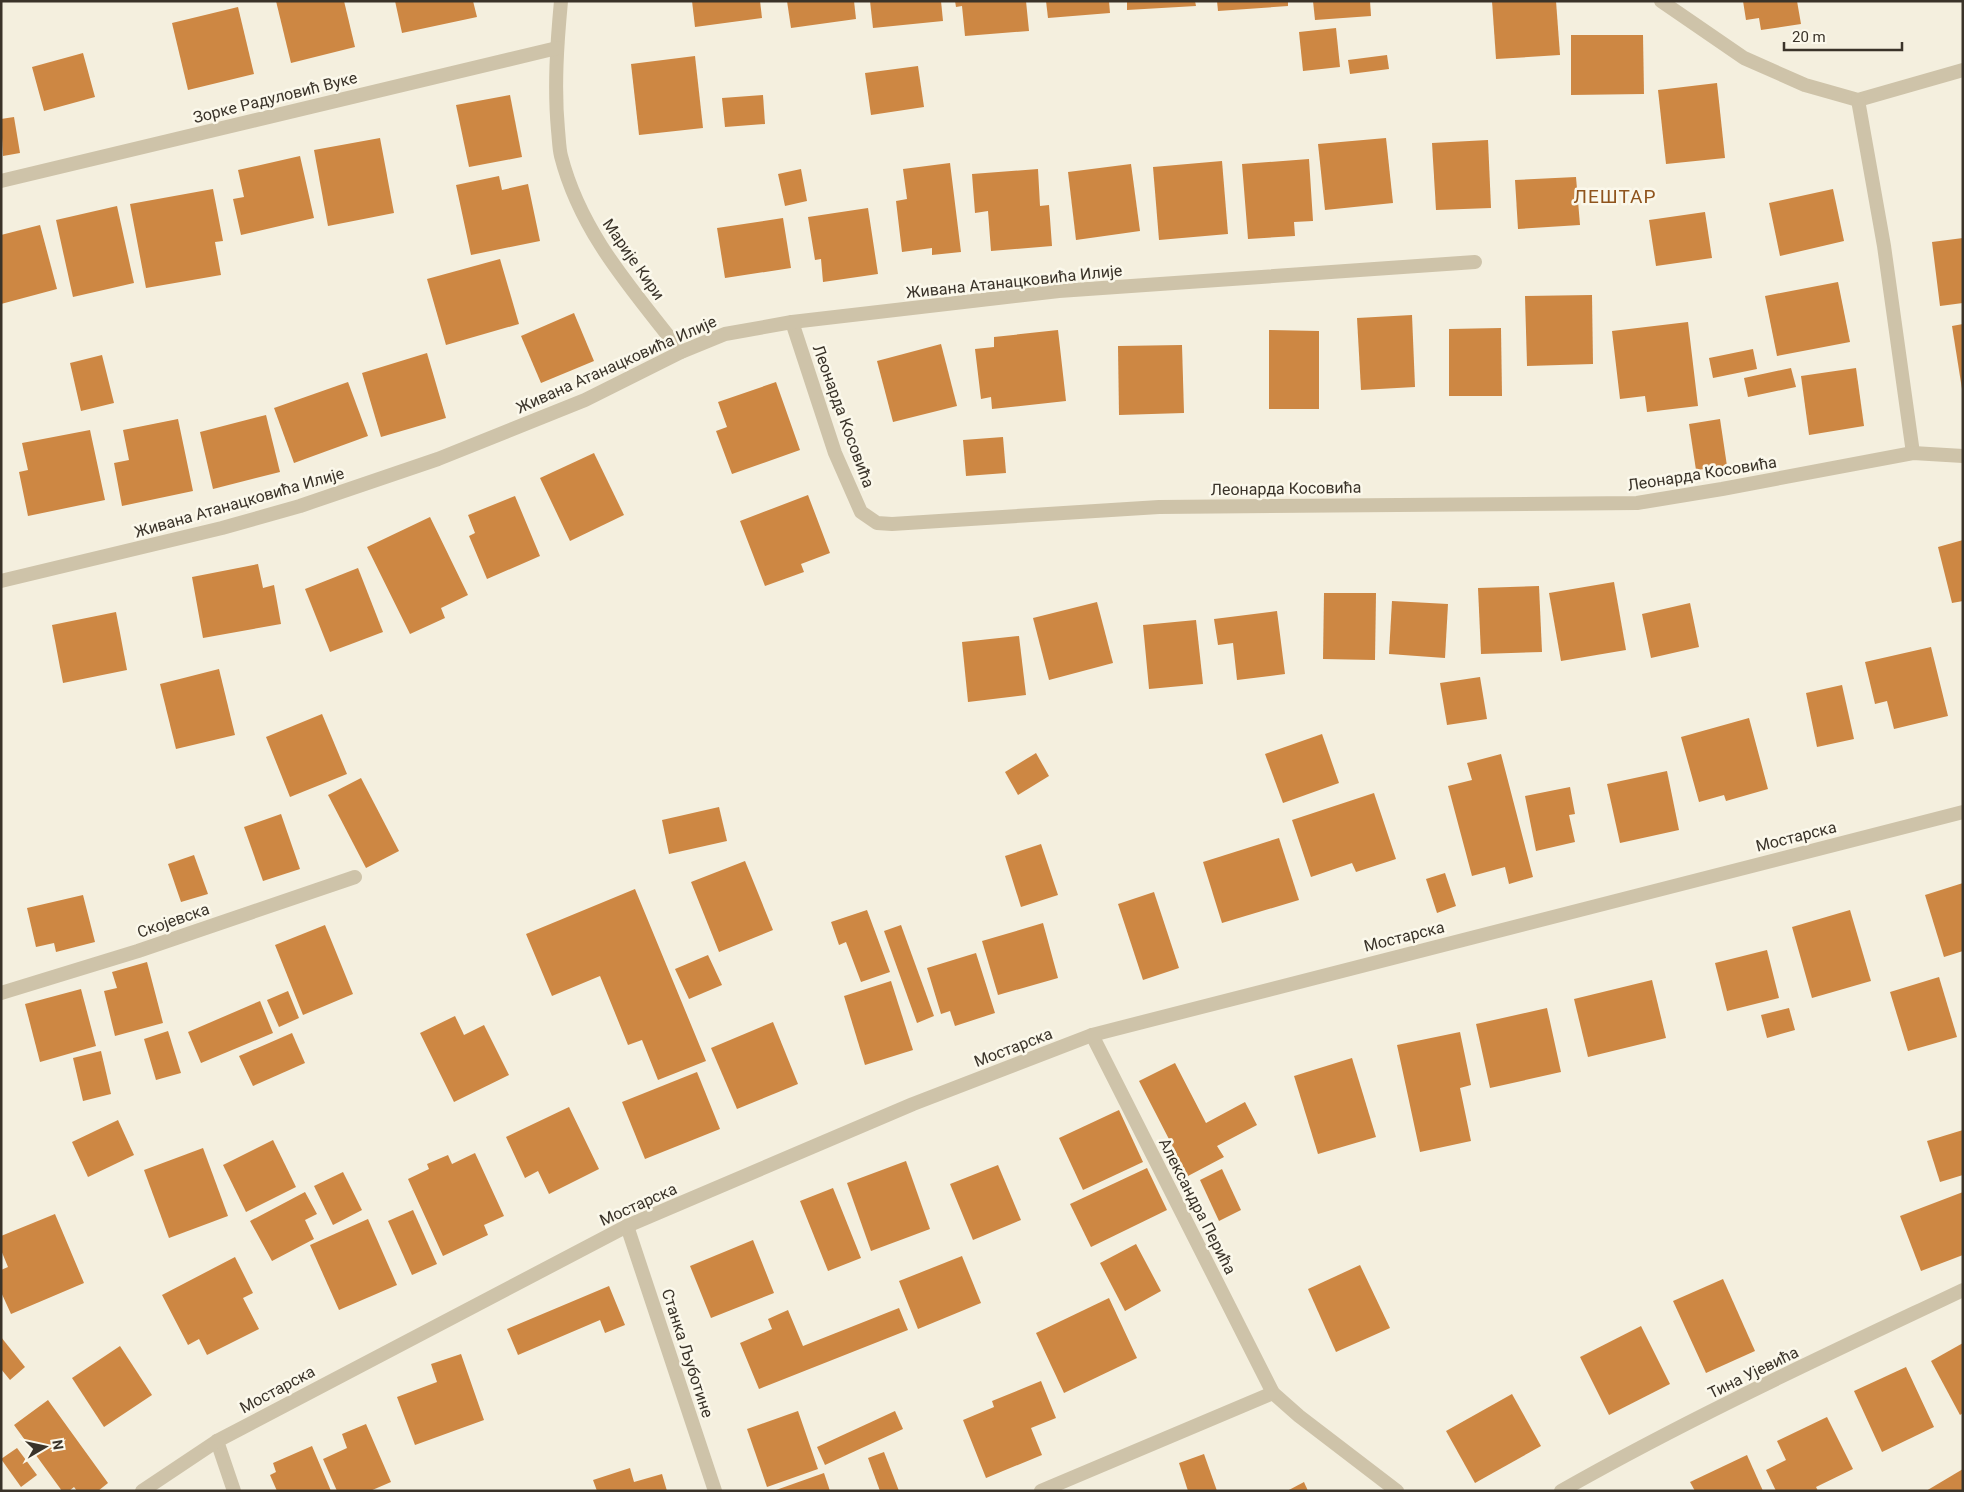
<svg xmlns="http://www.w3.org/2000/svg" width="1964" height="1492" font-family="Roboto,sans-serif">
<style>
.building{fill:#cd8743}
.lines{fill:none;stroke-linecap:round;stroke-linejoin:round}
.minor{stroke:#cec3a9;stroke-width:14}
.labels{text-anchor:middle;stroke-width:5;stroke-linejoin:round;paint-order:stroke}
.street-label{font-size:16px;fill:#3a3329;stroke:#fbf8eb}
.quarter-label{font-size:19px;letter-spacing:1px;fill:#8f541d;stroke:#fbf8eb}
</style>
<rect width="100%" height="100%" fill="#f4efde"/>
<g class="building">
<polygon points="276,1 344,1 355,47 291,63"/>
<polygon points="395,1 473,1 477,17 402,33"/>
<polygon points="692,1 760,1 762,18 695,27"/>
<polygon points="787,1 854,1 856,19 791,28"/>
<polygon points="870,1 941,1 943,21 873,28"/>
<polygon points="955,1 1026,1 1029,31 965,36 962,6 956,7"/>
<polygon points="1046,1 1109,1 1110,13 1048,18"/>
<polygon points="1127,1 1195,1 1196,6 1127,10"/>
<polygon points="1217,1 1288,1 1288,6 1218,11"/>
<polygon points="1313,1 1370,1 1371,16 1315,20"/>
<polygon points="1492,1 1556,1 1560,55 1496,59"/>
<polygon points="1743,1 1797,1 1801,24 1761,30 1759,18 1746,20"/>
<polygon points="238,7 254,74 188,90 172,23"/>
<polygon points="1336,28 1340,67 1303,71 1299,32"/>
<polygon points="1571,35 1643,35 1644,94 1571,95"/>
<polygon points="83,53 95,97 44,111 32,67"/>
<polygon points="1387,55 1389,69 1350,74 1348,60"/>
<polygon points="695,56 703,128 639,135 631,64"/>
<polygon points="918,66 924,107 871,115 865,73"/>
<polygon points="1717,83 1725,158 1666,164 1658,90"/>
<polygon points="510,95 522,157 469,167 456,105"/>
<polygon points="763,95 765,124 725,127 722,98"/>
<polygon points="14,117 20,153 3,156 1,119"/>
<polygon points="380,138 394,213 328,226 314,150"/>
<polygon points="1386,138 1393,203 1325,210 1318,144"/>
<polygon points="1488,140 1491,208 1436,210 1432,143"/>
<polygon points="300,156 314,218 241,235 233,199 244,197 238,170"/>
<polygon points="1309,159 1313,221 1294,222 1295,236 1248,239 1242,164"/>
<polygon points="1222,161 1228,234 1159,240 1153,167"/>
<polygon points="950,163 961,252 932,255 932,248 902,252 896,201 907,199 903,169"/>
<polygon points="1131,164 1140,231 1076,240 1068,172"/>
<polygon points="801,169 807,201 785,206 778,174"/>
<polygon points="1038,169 1040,206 1049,205 1052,246 991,251 988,211 975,213 972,174"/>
<polygon points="499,176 502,190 528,184 540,241 471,255 456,185"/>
<polygon points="1576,177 1580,225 1518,229 1515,180"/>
<polygon points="213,189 223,241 215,242 221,275 146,288 130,204"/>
<polygon points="1833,189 1844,241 1780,256 1769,203"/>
<polygon points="117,206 134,283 73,297 56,220"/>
<polygon points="868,208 878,274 823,282 821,259 815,260 808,217"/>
<polygon points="1705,212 1712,258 1656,266 1649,220"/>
<polygon points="783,218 791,268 725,278 717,228"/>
<polygon points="40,225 57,289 1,304 1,235"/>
<polygon points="1963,238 1963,303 1940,306 1932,242"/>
<polygon points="500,259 519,324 446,345 427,279"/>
<polygon points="1838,282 1850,342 1777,356 1765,296"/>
<polygon points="1592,295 1593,364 1527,366 1525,296"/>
<polygon points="574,313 594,361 541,383 521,336"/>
<polygon points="1412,315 1415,387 1361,390 1357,318"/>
<polygon points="1688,322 1698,406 1647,412 1645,396 1620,399 1612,331"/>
<polygon points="1963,324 1963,389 1962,389 1952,326"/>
<polygon points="1501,328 1502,396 1449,396 1449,329"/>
<polygon points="1058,330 1066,401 992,409 991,397 981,399 975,349 994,347 994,337"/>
<polygon points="1269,330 1319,331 1319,409 1269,409"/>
<polygon points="941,344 957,406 893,422 877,361"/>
<polygon points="1182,345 1184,413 1119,415 1118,346"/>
<polygon points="1753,349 1757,369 1713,378 1709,358"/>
<polygon points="427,353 446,418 381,437 362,373"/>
<polygon points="102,355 114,403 81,411 70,363"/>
<polygon points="1791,368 1796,387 1748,397 1744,378"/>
<polygon points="1856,368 1864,426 1809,435 1801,376"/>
<polygon points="348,382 368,436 294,463 274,408"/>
<polygon points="776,382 800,450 732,474 716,431 727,427 718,402"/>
<polygon points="266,415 280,472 213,489 200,432"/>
<polygon points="178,419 193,491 122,506 114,463 129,460 123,430"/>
<polygon points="1720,419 1727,466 1696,470 1689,424"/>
<polygon points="90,430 105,500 28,516 19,472 28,470 22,443"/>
<polygon points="1003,437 1006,473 966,476 963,440"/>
<polygon points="594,453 624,515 570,541 540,478"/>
<polygon points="808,495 830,553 801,564 804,572 765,586 740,521"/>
<polygon points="515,496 540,556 487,579 469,536 475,533 468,515"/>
<polygon points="430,517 468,595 441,608 445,618 410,634 367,547"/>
<polygon points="1963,540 1963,601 1952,603 1938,547"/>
<polygon points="258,564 263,588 274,585 281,624 203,638 192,577"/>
<polygon points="358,568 383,632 330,652 305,589"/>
<polygon points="1614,582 1626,650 1561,661 1549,593"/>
<polygon points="1539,586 1542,652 1481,654 1478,588"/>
<polygon points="1324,593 1376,593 1375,660 1323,659"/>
<polygon points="1392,601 1448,604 1445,658 1389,654"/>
<polygon points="1097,602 1113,663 1049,680 1033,618"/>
<polygon points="1690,603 1699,647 1651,658 1642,614"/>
<polygon points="1277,611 1285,674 1237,680 1233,643 1218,645 1214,619"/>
<polygon points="116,612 127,670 63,683 52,625"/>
<polygon points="1196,620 1203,684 1149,689 1143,625"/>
<polygon points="1019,636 1026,695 968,702 962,642"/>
<polygon points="1931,647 1948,716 1894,729 1887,701 1875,704 1865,662"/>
<polygon points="219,669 235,735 176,749 160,684"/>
<polygon points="1480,677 1487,719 1447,725 1440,683"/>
<polygon points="1842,685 1854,739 1817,747 1806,693"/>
<polygon points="322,714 347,774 290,797 266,737"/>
<polygon points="1749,718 1768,789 1726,801 1724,795 1699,802 1681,737"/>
<polygon points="1322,734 1339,783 1283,803 1265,754"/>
<polygon points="1036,753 1049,776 1018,795 1005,772"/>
<polygon points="1501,754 1533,877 1509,884 1505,867 1472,876 1448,786 1472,780 1467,763"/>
<polygon points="1667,771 1679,830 1620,843 1607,784"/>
<polygon points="361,778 399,851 366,868 328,795"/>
<polygon points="1570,787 1575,814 1569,815 1575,842 1536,851 1525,796"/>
<polygon points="1374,793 1396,859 1356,872 1352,863 1311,877 1292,820"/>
<polygon points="719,807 727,841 669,854 662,820"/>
<polygon points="281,814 300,869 263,881 244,827"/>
<polygon points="1279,838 1299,900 1222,923 1203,862"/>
<polygon points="1041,844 1058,895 1021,907 1005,856"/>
<polygon points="194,855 208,894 181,902 168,864"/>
<polygon points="745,861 773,930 719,952 691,882"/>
<polygon points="1445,873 1456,906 1437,913 1426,879"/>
<polygon points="1963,883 1963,951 1944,957 1925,895"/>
<polygon points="635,889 706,1061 658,1080 642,1040 628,1045 600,976 552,996 526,934"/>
<polygon points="1154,892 1179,968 1143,980 1118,904"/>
<polygon points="83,895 95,942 56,952 54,943 36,947 27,908"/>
<polygon points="867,910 890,972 861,982 846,942 839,945 831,922"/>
<polygon points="1850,910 1871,981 1812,998 1792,927"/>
<polygon points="1043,923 1058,978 998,995 982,941"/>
<polygon points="325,925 353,994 303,1015 275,945"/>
<polygon points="901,925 934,1016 917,1023 884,931"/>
<polygon points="1767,950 1779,998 1727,1011 1715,963"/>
<polygon points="976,953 995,1013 955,1026 950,1011 941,1014 927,968"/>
<polygon points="708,955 722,985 689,999 675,969"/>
<polygon points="147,962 163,1023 115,1036 104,991 117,988 112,972"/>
<polygon points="1939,977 1957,1037 1908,1051 1890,992"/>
<polygon points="1652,980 1666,1038 1588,1057 1574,999"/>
<polygon points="891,981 913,1050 865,1065 844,996"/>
<polygon points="81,989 96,1046 40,1062 25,1004"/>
<polygon points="288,991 299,1018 279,1027 267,1000"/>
<polygon points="260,1001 273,1033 201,1063 188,1032"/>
<polygon points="1547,1008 1561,1072 1490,1088 1476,1024"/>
<polygon points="1789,1008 1795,1030 1767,1038 1761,1015"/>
<polygon points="455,1016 464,1035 484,1025 509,1075 454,1102 420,1033"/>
<polygon points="773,1022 798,1084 737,1109 711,1048"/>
<polygon points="168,1031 181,1073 156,1080 144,1039"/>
<polygon points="1460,1032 1471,1085 1460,1088 1471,1141 1420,1152 1397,1045"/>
<polygon points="292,1033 305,1063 253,1086 239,1056"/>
<polygon points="101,1051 111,1094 83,1101 73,1058"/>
<polygon points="1352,1058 1376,1137 1318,1154 1294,1076"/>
<polygon points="1175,1063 1206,1123 1245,1102 1257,1125 1217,1146 1224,1157 1188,1176 1139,1081"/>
<polygon points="697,1072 720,1129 645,1159 622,1102"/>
<polygon points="569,1107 599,1169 549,1194 538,1171 525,1178 506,1137"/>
<polygon points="1119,1110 1143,1162 1083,1190 1059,1138"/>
<polygon points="118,1120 134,1155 88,1177 72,1142"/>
<polygon points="1963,1130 1963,1175 1940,1182 1927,1141"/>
<polygon points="273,1140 296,1187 246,1212 223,1165"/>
<polygon points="203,1148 228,1216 169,1238 144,1170"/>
<polygon points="475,1153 504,1216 484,1225 488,1235 443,1256 408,1179 429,1169 427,1164 448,1155 452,1164"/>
<polygon points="906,1161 930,1229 871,1251 847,1183"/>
<polygon points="998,1165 1021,1220 973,1240 950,1184"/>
<polygon points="1147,1168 1167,1210 1091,1247 1070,1204"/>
<polygon points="1222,1169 1241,1210 1219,1221 1200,1180"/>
<polygon points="343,1172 362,1210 333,1225 314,1186"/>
<polygon points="833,1188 861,1258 828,1271 800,1201"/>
<polygon points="305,1192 317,1214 305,1220 314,1239 272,1261 250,1221"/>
<polygon points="1963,1192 1963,1255 1921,1271 1900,1216"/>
<polygon points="413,1210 437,1264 412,1275 388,1221"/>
<polygon points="55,1214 84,1283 11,1314 1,1292 1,1270 8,1267 1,1250 1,1236"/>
<polygon points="368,1219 397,1285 339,1310 310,1245"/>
<polygon points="753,1240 774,1293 711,1318 690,1266"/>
<polygon points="1136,1244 1161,1291 1125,1311 1100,1263"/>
<polygon points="962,1256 981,1303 918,1329 899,1281"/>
<polygon points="235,1257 253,1293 243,1298 259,1329 207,1355 199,1339 188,1345 162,1295"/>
<polygon points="1360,1265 1390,1328 1336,1352 1308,1289"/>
<polygon points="1723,1279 1755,1351 1706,1373 1673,1301"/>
<polygon points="609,1286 625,1325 605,1333 600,1320 518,1355 507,1329"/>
<polygon points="1109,1298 1137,1358 1064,1393 1036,1333"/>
<polygon points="899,1308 908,1330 759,1389 740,1343 772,1329 768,1319 788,1310 803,1346"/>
<polygon points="1641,1326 1670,1384 1609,1415 1580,1357"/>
<polygon points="1,1337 25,1367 10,1380 1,1369"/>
<polygon points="1963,1343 1963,1413 1960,1415 1931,1361"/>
<polygon points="120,1346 152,1395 104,1427 72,1378"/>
<polygon points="461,1354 484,1420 415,1445 397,1397 437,1382 431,1364"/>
<polygon points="1906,1367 1934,1427 1882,1452 1854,1391"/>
<polygon points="1041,1381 1056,1418 1031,1428 1042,1455 986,1478 963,1420 994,1407 992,1401"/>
<polygon points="1512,1394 1541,1446 1475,1483 1446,1431"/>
<polygon points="48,1400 108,1483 98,1491 77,1491 74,1487 69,1491 62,1491 14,1425"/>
<polygon points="798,1411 818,1469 767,1487 747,1429"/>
<polygon points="895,1411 903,1429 825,1465 817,1447"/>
<polygon points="1827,1417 1853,1469 1816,1487 1818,1491 1776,1491 1766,1470 1786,1460 1777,1441"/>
<polygon points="366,1424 391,1482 370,1491 337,1491 323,1459 347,1448 342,1434"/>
<polygon points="312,1446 331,1491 277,1491 270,1475 276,1472 273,1463"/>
<polygon points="17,1448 37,1475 21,1487 1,1459"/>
<polygon points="884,1452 899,1491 880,1491 868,1458"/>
<polygon points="1204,1454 1217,1491 1188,1491 1179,1463"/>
<polygon points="1747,1455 1763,1491 1695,1491 1690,1482"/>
<polygon points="630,1468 634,1482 662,1474 667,1491 597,1491 593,1480"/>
<polygon points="1963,1469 1963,1491 1926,1491"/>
<polygon points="824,1473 830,1491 776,1491 776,1490"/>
<polygon points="1304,1482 1308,1491 1287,1491"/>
</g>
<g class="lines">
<g class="minor">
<path d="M 561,1 C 557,44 554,87 558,130 C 559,139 559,148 561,156 C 581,234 633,290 681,352"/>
<polyline points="1661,1 1744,58 1805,85 1858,100 1963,70"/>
<polyline points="1858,100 1884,246 1913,453"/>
<polyline points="1,181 557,48"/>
<polyline points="792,322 835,453 861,512 877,523 892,524 1159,507 1637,503 1722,489 1913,453 1963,456"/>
<polyline points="1,581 222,528 300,506 438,459 585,400 681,352 725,334 792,322 1059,291 1475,262"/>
<polyline points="1,993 138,951 355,877"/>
<polyline points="1092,1035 1273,1393 1299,1416 1397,1491"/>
<polyline points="627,1226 715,1491"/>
<polyline points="217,1441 234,1491"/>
<polyline points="142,1491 217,1441 627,1226 913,1104 1092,1035 1963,812"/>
<polyline points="1041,1491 1273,1393"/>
<path d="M 1561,1491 C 1691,1417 1828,1354 1963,1290"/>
</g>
</g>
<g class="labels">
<g class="street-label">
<text transform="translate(275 97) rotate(-14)" y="6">Зорке Радуловић Вуке</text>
<text transform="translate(634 259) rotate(55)" y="6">Марије Кири</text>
<text transform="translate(1014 281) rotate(-6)" y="6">Живана Атанацковића Илије</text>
<text transform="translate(616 364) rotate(-24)" y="6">Живана Атанацковића Илије</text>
<text transform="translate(844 416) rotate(70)" y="6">Леонарда Косовића</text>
<text transform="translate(1702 473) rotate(-9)" y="6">Леонарда Косовића</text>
<text transform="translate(1286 488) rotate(-1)" y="6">Леонарда Косовића</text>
<text transform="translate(239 502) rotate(-16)" y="6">Живана Атанацковића Илије</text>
<text transform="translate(1796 836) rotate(-14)" y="6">Мостарска</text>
<text transform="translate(173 920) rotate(-19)" y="6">Скојевска</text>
<text transform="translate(1404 936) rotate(-14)" y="6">Мостарска</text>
<text transform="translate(1013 1047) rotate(-21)" y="6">Мостарска</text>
<text transform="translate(638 1204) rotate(-24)" y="6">Мостарска</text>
<text transform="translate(1198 1206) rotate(63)" y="6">Александра Перића</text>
<text transform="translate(688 1353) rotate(72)" y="6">Станка Љуботине</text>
<text transform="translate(1753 1372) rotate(-26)" y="6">Тина Ујевића</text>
<text transform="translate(277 1389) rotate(-28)" y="6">Мостарска</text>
</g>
<g class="quarter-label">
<text x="1615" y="203">ЛЕШТАР</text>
</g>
</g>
<rect width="1964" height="1492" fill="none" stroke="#3a3329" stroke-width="5"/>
<g transform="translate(45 1447) rotate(81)" stroke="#fbf8eb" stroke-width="4" paint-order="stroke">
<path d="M0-4L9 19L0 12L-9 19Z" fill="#3a3329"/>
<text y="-8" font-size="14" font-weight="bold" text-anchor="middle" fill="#3a3329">N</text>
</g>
<path d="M1784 42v8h118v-8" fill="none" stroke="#3a3329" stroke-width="2.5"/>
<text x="1792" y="42" font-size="15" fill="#3a3329" stroke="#fbf8eb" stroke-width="4" paint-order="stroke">20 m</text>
</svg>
